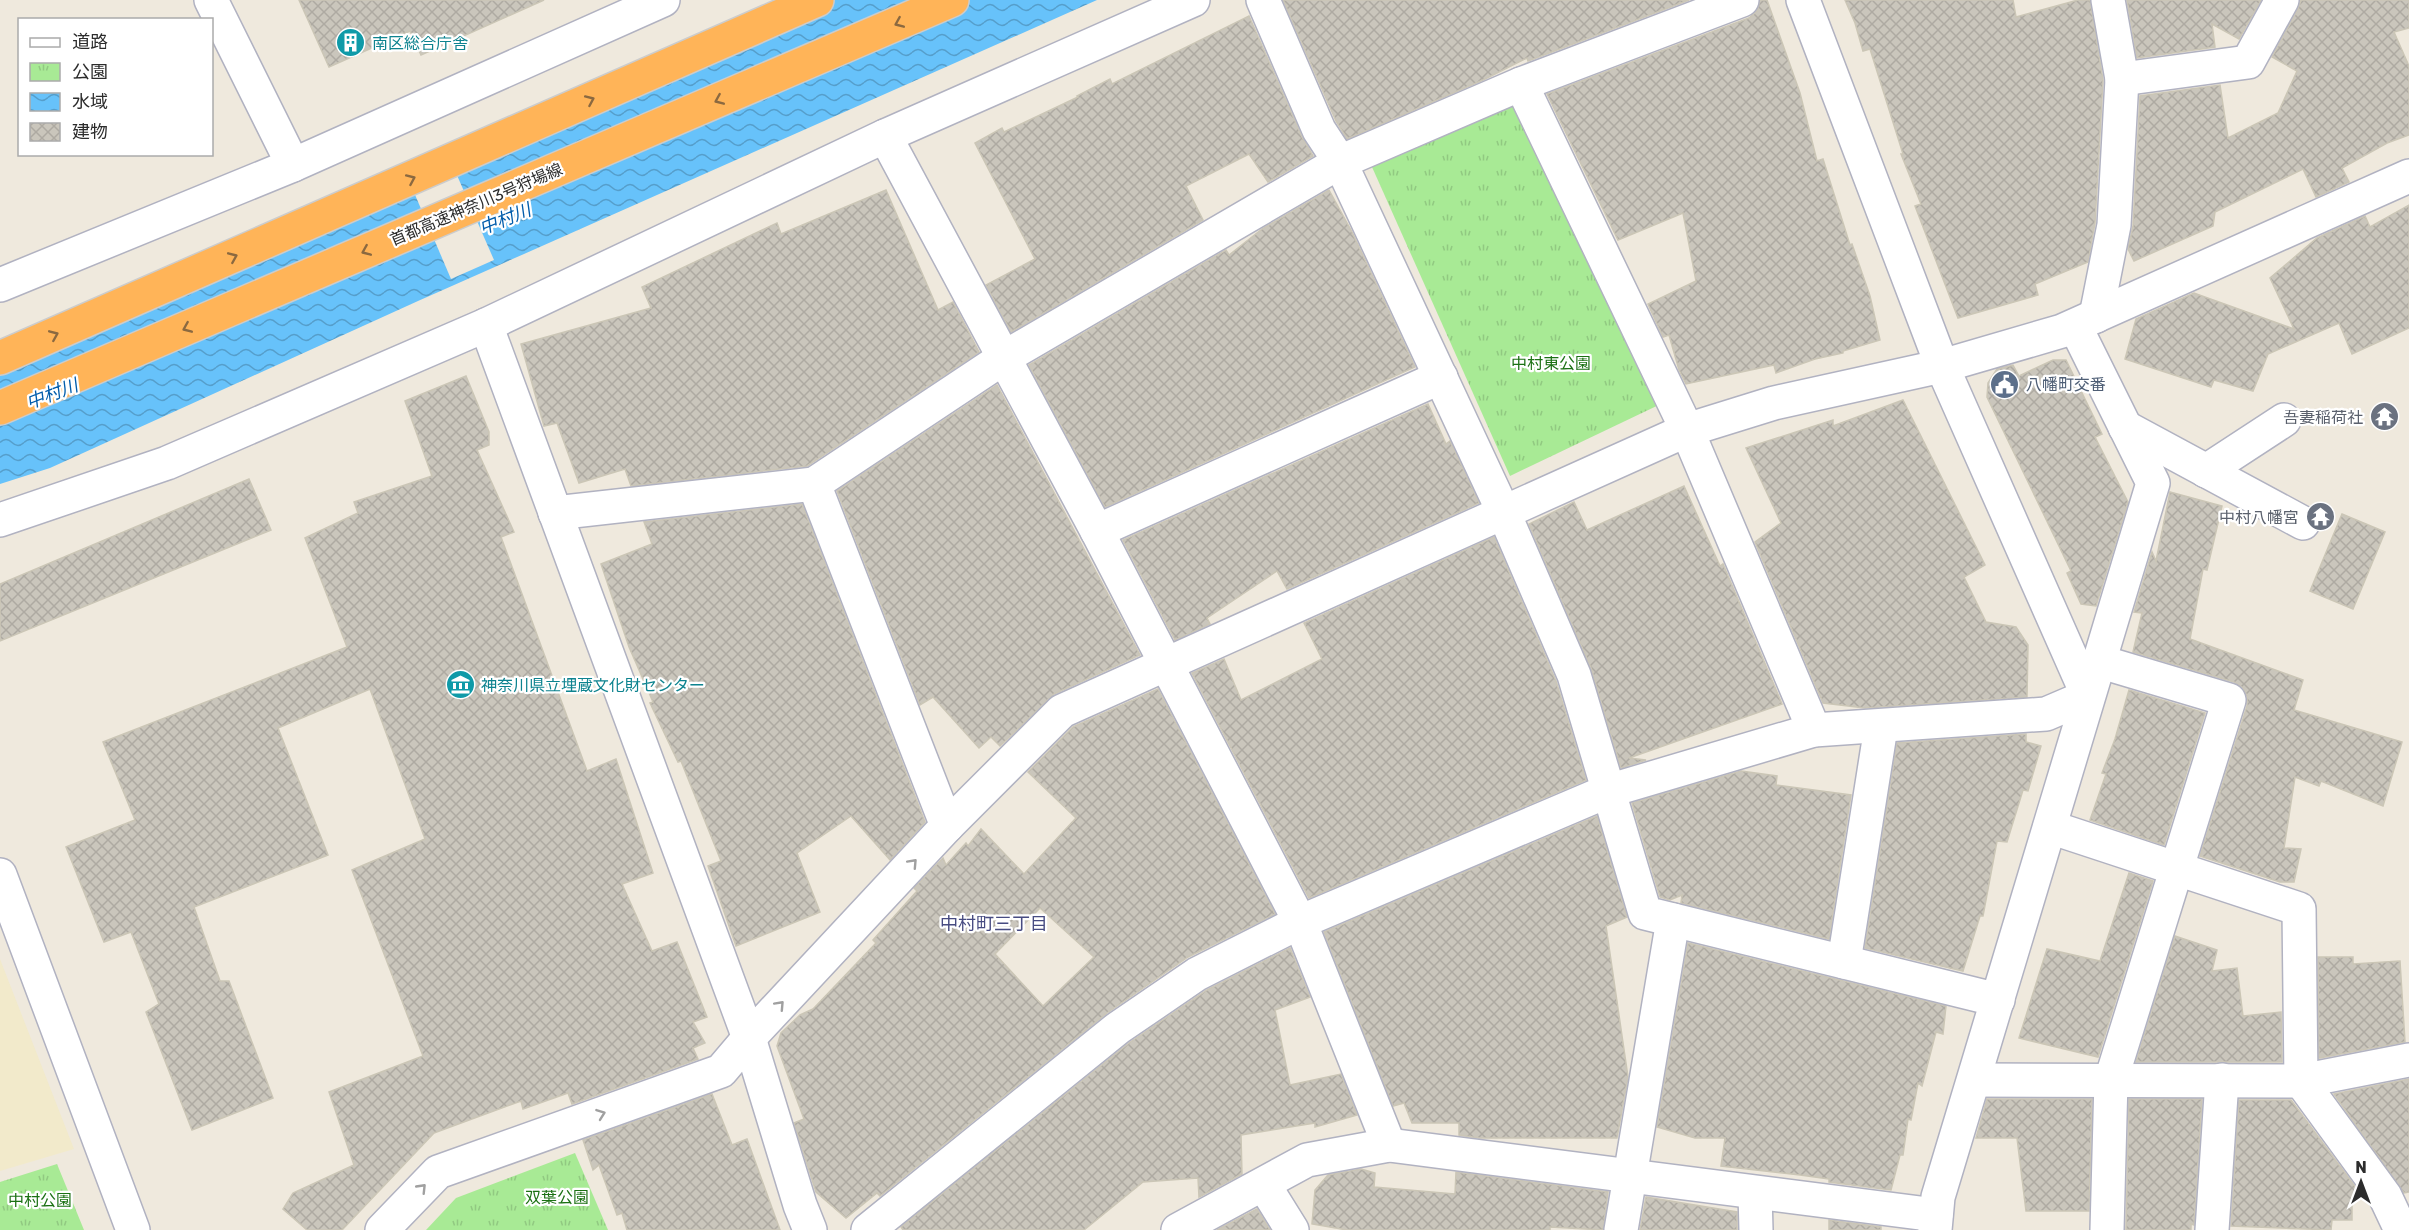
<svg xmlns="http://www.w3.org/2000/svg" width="2409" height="1230" font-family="Rubik,'Noto Sans JP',sans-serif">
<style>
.education{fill:#f2eacb}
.park{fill:url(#park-tufts)}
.water{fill:url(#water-waves)}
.pier{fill:#efe9dd}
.building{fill:url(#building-cross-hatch);stroke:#cbc6b6;stroke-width:1.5;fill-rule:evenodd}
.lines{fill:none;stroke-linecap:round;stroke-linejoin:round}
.minor-casing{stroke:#b1b2c1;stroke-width:36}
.highway-casing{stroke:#ccc;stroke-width:36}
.minor{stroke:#fff;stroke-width:33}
.highway{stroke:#ffb458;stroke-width:33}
.oneway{stroke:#8b6940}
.oneway2{stroke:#a0a0a0}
.labels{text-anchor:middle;stroke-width:4.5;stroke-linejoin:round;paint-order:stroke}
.culture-label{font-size:16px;fill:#0d838f;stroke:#fff;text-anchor:start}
.street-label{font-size:16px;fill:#2c2c2c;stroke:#fff}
.park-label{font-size:16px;fill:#1c7114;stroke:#fff}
.service-label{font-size:16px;fill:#4e5e75;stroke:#fff;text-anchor:start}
.worship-label{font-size:16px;fill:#5b616d;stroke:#fff;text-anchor:end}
.water-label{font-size:18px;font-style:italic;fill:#015cab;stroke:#fff}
.neighbourhood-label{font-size:18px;fill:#474b81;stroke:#fff}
</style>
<defs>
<pattern id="park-tufts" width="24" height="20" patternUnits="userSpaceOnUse" patternTransform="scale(1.5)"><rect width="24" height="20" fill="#a8ea95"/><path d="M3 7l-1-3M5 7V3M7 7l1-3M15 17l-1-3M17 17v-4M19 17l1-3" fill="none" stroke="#91c981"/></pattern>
<pattern id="water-waves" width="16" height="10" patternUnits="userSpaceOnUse" patternTransform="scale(1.5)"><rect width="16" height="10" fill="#67c2fa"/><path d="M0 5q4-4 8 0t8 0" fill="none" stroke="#559ecb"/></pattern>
<pattern id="building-cross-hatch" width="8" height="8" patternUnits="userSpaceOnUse" patternTransform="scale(1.5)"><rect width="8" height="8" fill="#cac6bc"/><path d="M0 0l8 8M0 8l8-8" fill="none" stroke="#aeaaa2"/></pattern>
</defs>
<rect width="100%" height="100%" fill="#efe9dd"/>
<polygon class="education" points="0,959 74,1149 0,1171"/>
<g class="park">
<polygon points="1514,102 1665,402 1510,476 1372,167"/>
<polygon points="575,1153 608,1230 426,1230 456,1198"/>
<polygon points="57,1164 84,1230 0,1230 0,1182"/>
</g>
<polygon class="water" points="776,0 1097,0 418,301 50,468 0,484 0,346"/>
<polygon class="pier" points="446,150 494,260 451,279 404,169"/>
<g class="building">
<polygon points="299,0 544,0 421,55 410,31 329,67"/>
<polygon points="1283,0 1689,0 1528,61 1527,58 1483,80 1347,139 1336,121"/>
<polygon points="1760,0 1767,0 1800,93 1817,161 1823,159 1850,245 1852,244 1870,296 1880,340 1843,351 1843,353 1815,359 1776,373 1774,365 1686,384 1679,370 1669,335 1663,337 1648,304 1696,281 1683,213 1618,240 1547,94 1749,18 1757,11"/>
<polygon points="1845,0 2013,0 2016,17 2078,0 2090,0 2103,80 2095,223 2088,262 2035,284 2038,295 1958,318 1915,206 1921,204 1901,154 1903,154 1870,49 1863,51 1855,23"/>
<polygon points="2127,0 2261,0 2239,39 2212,24 2215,47 2137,58"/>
<polygon points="2301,0 2409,0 2409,28 2394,32 2409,66 2409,135 2387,143 2342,168 2349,182 2316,197 2303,169 2215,212 2213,226 2134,261 2128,249 2133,226 2140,96 2220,85 2228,138 2278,113 2297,71 2272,57 2298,9"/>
<polygon points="1249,16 1302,137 1313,156 1268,182 1249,154 1186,186 1203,220 1011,332 986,285 1035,259 975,143 1002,128 1004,132 1078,97 1077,96 1110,79 1112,84"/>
<polygon points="886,190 938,310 953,302 979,352 807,466 631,486 625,469 579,483 557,423 544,426 521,344 651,308 642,287 777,223 781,234"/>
<polygon points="1329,190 1352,232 1415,367 1105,507 1029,365 1226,250 1229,255 1262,229"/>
<polygon points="2409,205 2409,328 2352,354 2339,323 2268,354 2253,391 2214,380 2211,387 2125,359 2136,319 2194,293 2294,329 2270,278 2317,238 2365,216 2370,227"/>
<polygon points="2053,360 2066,360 2102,434 2095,437 2128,502 2096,606 2081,604 2067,573 2071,571 1987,397 1988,383 1997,369 2013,365 2019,376"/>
<polygon points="466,376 489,432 489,445 477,450 514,532 501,537 587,771 616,759 653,873 622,884 652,951 677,942 707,1017 693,1022 705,1043 693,1048 698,1059 572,1104 568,1093 523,1109 521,1101 434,1133 342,1230 307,1230 283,1209 293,1193 354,1165 329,1092 423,1056 352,870 425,839 370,689 278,728 328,855 194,907 220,981 229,981 273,1098 192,1130 146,1012 159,1004 131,932 104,942 66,847 135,820 103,742 347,647 305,538 358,513 354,502 432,476 405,401"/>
<polygon points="997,385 1140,655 1054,694 1000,746 991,737 979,748 933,697 920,705 837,491"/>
<polygon points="1903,400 1985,565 1964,577 1986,622 2016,627 2028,645 2027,697 1865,708 1823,703 1755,542 1781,523 1746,448 1833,420 1833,426"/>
<polygon points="1428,404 1446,444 1450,441 1479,503 1287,589 1277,571 1207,618 1210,624 1175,640 1123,540"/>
<polygon points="249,479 271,530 0,641 0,584"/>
<polygon points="1684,486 1720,566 1723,564 1782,704 1629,758 1646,760 1621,768 1591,668 1529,524 1574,502 1587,530"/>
<polygon points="2170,492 2222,506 2207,570 2203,569 2190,639 2303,680 2294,710 2402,742 2383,806 2321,781 2319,786 2295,777 2284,848 2301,849 2294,882 2280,882 2200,856 2247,706 2247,696 2243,688 2234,682 2133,652 2142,613 2134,612 2152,552 2156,561"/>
<polygon points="802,504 925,822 890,860 851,816 797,853 820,912 736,946 708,866 721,861 681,761 678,762 650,703 653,702 629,647 601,564 652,544 644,522"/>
<polygon points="2342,514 2385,532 2353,609 2310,591"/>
<polygon points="1494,537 1556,681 1586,780 1309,898 1192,673 1224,659 1241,700 1322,659 1304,623"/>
<path d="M 1158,689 L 1275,914 L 1188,957 L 1107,1013 L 880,1196 L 877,1193 L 846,1218 L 816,1192 L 794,1123 L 804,1119 L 777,1046 L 781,1033 L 800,1015 L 813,1009 L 876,943 L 873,940 L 917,891 L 914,888 L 943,858 L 946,865 L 966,843 L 968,846 L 981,829 L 1024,874 L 1076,818 L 1028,772 L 1073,727 ZM 1040,908 L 1094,957 L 1043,1006 L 995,954 Z"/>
<polygon points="2129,690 2205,713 2164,845 2090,820 2106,774 2102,773 2115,739"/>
<polygon points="2026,734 2026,742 2041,746 2028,791 2023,790 2007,842 1997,841 1983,916 1980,916 1963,971 1865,948 1897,743"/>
<polygon points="1741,771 1777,776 1776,785 1851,795 1829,939 1681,903 1682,895 1670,900 1660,897 1632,803"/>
<polygon points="1597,816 1627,917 1606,926 1628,1077 1617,1138 1479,1138 1459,1135 1459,1123 1412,1123 1404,1103 1393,1106 1324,932"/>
<polygon points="2129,873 2153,881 2098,1057 2019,1038 2047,949 2100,961"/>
<polygon points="2175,936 2217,950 2212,971 2237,968 2243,1016 2281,1012 2282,1062 2136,1062"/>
<polygon points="1688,943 1946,1006 1943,1034 1936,1032 1922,1086 1918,1083 1911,1120 1908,1119 1903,1155 1900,1155 1891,1190 1829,1182 1829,1179 1800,1175 1721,1166 1725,1138 1695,1138 1657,1127"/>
<polygon points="1290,948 1310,997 1275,1010 1290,1085 1341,1074 1357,1115 1315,1127 1315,1123 1241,1135 1242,1174 1199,1197 1198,1178 1143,1182 1084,1230 903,1230 901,1227 1129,1043 1207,990"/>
<polygon points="2318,957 2353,957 2353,964 2400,961 2405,1042 2319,1058"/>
<polygon points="2409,1079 2409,1192 2404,1193 2334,1094"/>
<polygon points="712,1094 732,1145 747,1139 780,1230 627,1230 622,1213 617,1215 599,1165 593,1170 583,1140"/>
<polygon points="1987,1099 2092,1099 2089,1211 2026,1211 2017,1138 1976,1138"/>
<polygon points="2129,1099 2202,1099 2194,1225 2191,1224 2191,1230 2126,1230"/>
<polygon points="2239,1100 2291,1100 2362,1196 2352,1197 2352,1220 2332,1220 2331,1230 2231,1226"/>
<polygon points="1361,1169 1375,1173 1374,1187 1455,1194 1456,1172 1608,1192 1603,1230 1550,1227 1550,1230 1347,1230 1312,1224 1315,1190 1328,1175"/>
<polygon points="1646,1197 1737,1212 1737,1230 1640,1230"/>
<polygon points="1257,1209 1270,1230 1217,1230"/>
<polygon points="1829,1220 1881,1227 1881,1230 1829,1230"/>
</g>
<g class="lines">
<defs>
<g id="minor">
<polyline points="211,0 293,165"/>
<polyline points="1263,0 1319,130 1340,162 1503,511 1574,675 1645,913 1998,1000"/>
<polyline points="1803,0 1942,366 2088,696"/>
<polyline points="2122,79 2248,62 2282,0"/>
<polyline points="1521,84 1687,430 1814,730"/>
<polyline points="885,136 1097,531 1300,922 1389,1145"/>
<polyline points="0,285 293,165 663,0"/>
<polyline points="2096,316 2114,225 2122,79 2108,0"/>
<polyline points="486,325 749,1038 800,1205 810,1230"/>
<polyline points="2125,427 2303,523"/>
<polyline points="2206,471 2284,420"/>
<polyline points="814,484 947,826"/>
<polyline points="555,513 814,484 1005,357 1340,162 1521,84 1742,0"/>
<polyline points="0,520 167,463 486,325 885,136 1193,0"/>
<polyline points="1097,531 1441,377"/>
<polyline points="2098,661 2229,700 2111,1080 2107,1230"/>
<polyline points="2050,827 2299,909 2301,1081 2385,1196 2401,1230"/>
<polyline points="0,875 133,1230"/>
<polyline points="1844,962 1881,727"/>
<polyline points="1974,1080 2301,1081 2409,1060"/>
<polyline points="1264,1185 1292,1230"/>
<polyline points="1755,1193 1756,1230"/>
<polyline points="382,1230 438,1172 721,1071 749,1038 947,826 1062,711 1687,430 1774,403 1942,366 2062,331 2409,176"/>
<polyline points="868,1230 1118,1028 1197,974 1300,922 1608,791 1814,730 2046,714 2088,696"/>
<polyline points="1178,1230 1307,1160 1389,1145 1936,1215"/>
<polyline points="1621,1230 1673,920"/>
<polyline points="1935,1230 1938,1197 2153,483 2075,326"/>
<polyline points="2212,1230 2222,1080"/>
</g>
<g id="highway">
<polyline points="0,358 817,0"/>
<polyline points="0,408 952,0"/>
</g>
</defs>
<use href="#minor" class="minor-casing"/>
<use href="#highway" class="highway-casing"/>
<use href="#minor" class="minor"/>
<use href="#highway" class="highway"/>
</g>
<defs><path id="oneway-chevron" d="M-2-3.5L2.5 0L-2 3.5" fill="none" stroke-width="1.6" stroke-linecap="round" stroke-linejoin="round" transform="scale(1.5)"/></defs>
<g class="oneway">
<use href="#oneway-chevron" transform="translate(899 23) rotate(157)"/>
<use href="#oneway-chevron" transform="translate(590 100) rotate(-24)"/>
<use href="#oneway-chevron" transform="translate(719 100) rotate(157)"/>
<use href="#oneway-chevron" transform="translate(411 179) rotate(-24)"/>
<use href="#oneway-chevron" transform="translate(366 251) rotate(157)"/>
<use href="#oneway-chevron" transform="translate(233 257) rotate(-23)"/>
<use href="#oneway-chevron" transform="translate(187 328) rotate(157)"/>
<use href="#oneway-chevron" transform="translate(54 335) rotate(-23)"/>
</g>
<g class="oneway2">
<use href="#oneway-chevron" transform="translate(913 863) rotate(-47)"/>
<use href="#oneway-chevron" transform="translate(780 1005) rotate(-47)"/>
<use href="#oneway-chevron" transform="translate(601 1114) rotate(-20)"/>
<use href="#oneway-chevron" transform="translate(422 1188) rotate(-46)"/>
</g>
<defs>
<symbol id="building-disc" viewBox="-11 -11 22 22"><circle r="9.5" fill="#0f9aa8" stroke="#fff"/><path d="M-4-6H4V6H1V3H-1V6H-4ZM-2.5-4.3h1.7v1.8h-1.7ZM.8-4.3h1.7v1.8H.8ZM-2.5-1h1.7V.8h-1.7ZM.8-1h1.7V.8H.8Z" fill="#fff"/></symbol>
<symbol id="civic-disc" viewBox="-11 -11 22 22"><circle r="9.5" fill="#5c6f8a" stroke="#fff"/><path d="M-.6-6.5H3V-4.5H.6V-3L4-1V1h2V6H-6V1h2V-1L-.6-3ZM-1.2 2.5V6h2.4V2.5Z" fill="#fff"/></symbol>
<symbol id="temple-disc" viewBox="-11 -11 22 22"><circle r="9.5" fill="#6b7280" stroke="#fff"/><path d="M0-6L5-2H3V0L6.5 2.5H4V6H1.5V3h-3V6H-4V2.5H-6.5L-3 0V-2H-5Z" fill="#fff"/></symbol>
<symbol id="museum-disc" viewBox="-11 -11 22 22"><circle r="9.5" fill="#0f9aa8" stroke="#fff"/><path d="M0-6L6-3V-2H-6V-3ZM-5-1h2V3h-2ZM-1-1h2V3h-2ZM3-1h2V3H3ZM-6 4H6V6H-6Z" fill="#fff"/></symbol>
</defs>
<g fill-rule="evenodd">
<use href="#building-disc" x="334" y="26" width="33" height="33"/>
<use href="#civic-disc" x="1988" y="368" width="33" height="33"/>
<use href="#temple-disc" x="2368" y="400" width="33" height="33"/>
<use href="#temple-disc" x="2304" y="500" width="33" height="33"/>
<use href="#museum-disc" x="444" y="668" width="33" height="33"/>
</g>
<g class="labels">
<g class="culture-label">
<text x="372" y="49">南区総合庁舎</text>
<text x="481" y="691">神奈川県立埋蔵文化財センター</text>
</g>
<g class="street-label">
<text transform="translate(476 204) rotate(-23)" y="6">首都高速神奈川3号狩場線</text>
</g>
<g class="park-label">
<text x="1551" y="369">中村東公園</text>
<text x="557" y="1203">双葉公園</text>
<text x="40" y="1206">中村公園</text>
</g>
<g class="service-label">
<text x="2026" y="390">八幡町交番</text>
</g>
<g class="worship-label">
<text x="2363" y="423">吾妻稲荷社</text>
<text x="2299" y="523">中村八幡宮</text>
</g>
<g class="water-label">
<text transform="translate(505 219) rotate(-22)" y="6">中村川</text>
<text transform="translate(52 394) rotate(-21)" y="6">中村川</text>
</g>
<g class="neighbourhood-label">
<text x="994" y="930">中村町三丁目</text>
</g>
</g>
<rect x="18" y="18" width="195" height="138" fill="#ffffff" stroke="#ababab" stroke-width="1.5"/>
<rect x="30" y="38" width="30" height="9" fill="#ffffff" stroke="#ababab" stroke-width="1.5"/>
<text x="72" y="48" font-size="18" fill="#2c2c2c">道路</text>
<rect x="30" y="63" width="30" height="18" fill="url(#park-tufts)" stroke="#ababab" stroke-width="1.5"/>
<text x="72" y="78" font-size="18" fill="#2c2c2c">公園</text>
<rect x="30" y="93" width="30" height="18" fill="url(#water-waves)" stroke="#ababab" stroke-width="1.5"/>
<text x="72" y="108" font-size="18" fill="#2c2c2c">水域</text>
<rect x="30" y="123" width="30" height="18" fill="url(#building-cross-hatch)" stroke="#ababab" stroke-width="1.5"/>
<text x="72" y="138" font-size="18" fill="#2c2c2c">建物</text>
<g transform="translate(2361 1182)" stroke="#ffffff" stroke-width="4.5" paint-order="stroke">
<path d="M0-4.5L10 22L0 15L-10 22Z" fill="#2c2c2c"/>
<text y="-9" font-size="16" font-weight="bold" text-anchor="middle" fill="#2c2c2c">N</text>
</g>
</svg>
